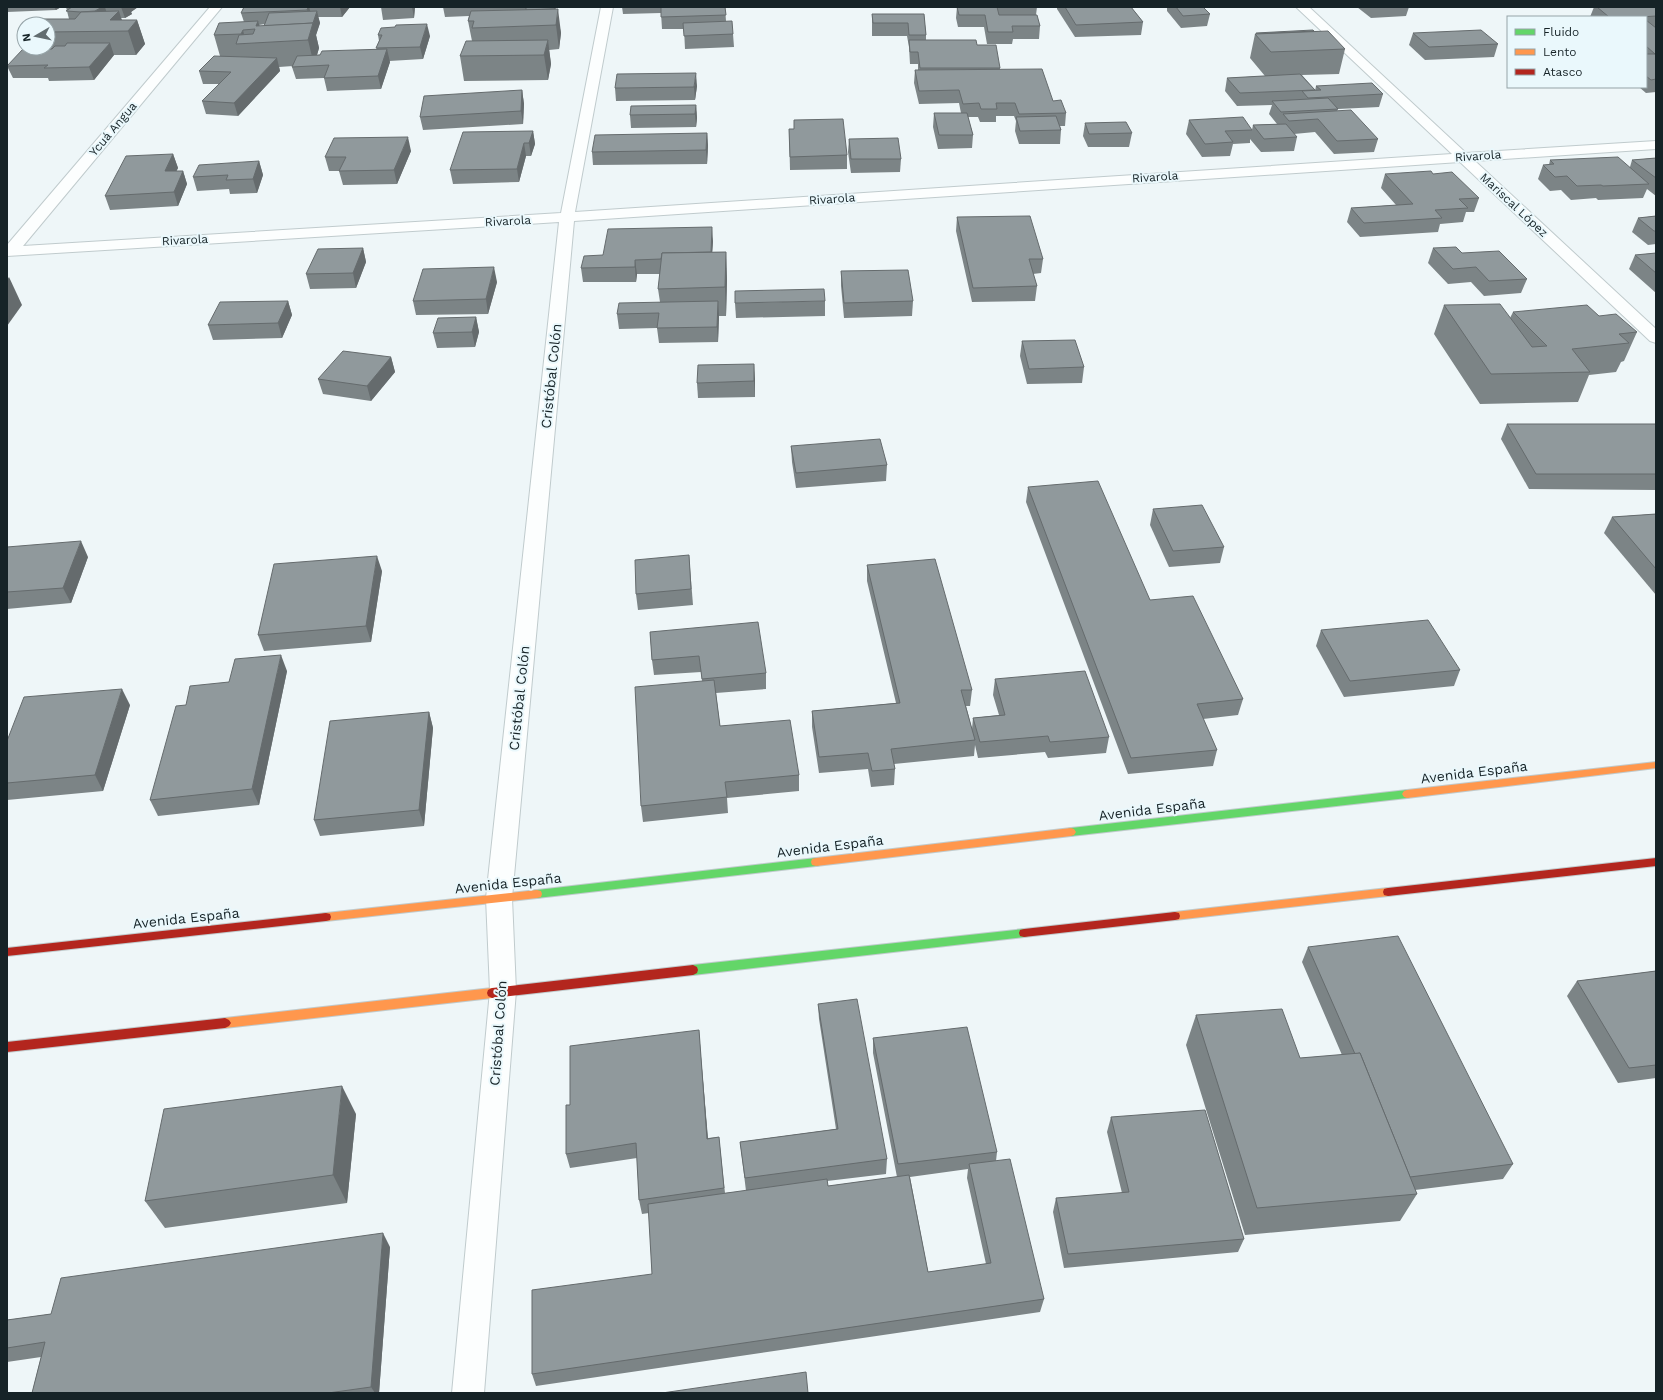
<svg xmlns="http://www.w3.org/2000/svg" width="1663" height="1400" font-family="'Work Sans',sans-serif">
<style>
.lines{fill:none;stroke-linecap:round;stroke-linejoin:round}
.street-casing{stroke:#c0cbcd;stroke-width:2}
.fast-casing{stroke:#c0cbcd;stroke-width:2}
.slow-casing{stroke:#c0cbcd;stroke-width:2}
.jam-casing{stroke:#c0cbcd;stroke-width:2}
.street{fill:#fcfefe;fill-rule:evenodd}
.fast{fill:#63d668;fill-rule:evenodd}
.slow{fill:#ff974d;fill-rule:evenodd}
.jam{fill:#b3261e;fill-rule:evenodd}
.wall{fill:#7c8486;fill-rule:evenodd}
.shaded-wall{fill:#656b6d}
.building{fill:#90999c;stroke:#656b6d}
.labels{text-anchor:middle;stroke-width:4;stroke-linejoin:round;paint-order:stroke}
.far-street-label{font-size:12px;fill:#162327;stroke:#eaf8fc}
.street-label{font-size:14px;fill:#162327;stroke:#eaf8fc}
</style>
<rect width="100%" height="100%" fill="#eef6f8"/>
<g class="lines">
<defs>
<polygon id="street" points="210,7 222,7 23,246 561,213 601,7 613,7 575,212 1452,154 1296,7 1309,7 1466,153 1656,141 1656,149 1475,161 1656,329 1656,343 1650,341 1460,162 574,221 512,898 516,991 484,1393 452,1393 490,991 486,898 559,222 7,256 7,245"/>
<g id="fast">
<polygon points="1407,790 1410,791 1412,794 1410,797 1407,798 1071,836 1068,835 1066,832 1068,829 1071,828"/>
<polygon points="816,858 820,859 821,862 820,865 816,866 537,898 533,897 532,894 533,891 537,890"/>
<polygon points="1024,929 1028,930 1029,933 1028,936 1024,937 693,975 689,973 688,970 689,967 693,965"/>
</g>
<g id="slow">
<polygon points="1656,762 1656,768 1407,798 1404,797 1402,794 1404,791 1407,790"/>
<polygon points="1071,828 1074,829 1076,832 1074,835 1071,836 816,866 812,865 811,862 812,859 816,858"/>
<polygon points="1388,888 1392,889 1393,892 1392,895 1388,896 1175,920 1171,919 1170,916 1171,913 1175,912"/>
<polygon points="537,890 541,891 542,894 541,897 537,898 326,921 322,920 321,917 322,914 326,913"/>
<polygon points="492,988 496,990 497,993 496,996 492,998 225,1028 221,1026 219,1023 221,1020 225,1018"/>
</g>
<g id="jam">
<polygon points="1656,858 1656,866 1388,896 1384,895 1383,892 1384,889 1388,888"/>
<polygon points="1175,912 1179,913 1180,916 1179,919 1175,920 1024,937 1020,936 1019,933 1020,930 1024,929"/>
<polygon points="326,913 330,914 331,917 330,920 326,921 7,956 7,948"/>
<polygon points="693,965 697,967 698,970 697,973 693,975 492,998 488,996 487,993 488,990 492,988"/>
<polygon points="225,1018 229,1020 231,1023 229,1026 225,1028 7,1052 7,1042"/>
</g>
</defs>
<use href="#street" class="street-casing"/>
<use href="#fast" class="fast-casing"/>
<use href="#slow" class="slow-casing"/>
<use href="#jam" class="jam-casing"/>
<use href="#street" class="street"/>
<use href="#fast" class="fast"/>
<use href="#slow" class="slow"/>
<use href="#jam" class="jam"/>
</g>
<g class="wall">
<polygon points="7,7 61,7 56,10 7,12"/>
<polygon points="66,7 138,7 131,12 132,14 125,18 121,18 122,20 137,20 145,44 136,55 114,55 94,80 49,81 48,78 13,78 7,66 34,49 33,48 48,48 48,24 69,19"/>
<path d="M 244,7 L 350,7 L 342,17 L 318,17 L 320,23 L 316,35 L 319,48 L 317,55 L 377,49 L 376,48 L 379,41 L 378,35 L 430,36 L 423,59 L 389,61 L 390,62 L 381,89 L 327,91 L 324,78 L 296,79 L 292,67 L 293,66 L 279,67 L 280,71 L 238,116 L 206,114 L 202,101 L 219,84 L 203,84 L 199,71 L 220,56 L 214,35 L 244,22 L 241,13 ZM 265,24 L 264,26 L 260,26 L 259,25 Z"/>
<polygon points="381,7 415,7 414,18 383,20"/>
<polygon points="443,7 555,7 561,33 559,49 549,50 551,64 548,80 464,81 460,56 472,41 468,21 469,16 445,17"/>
<polygon points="622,7 725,7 726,21 733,34 734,47 685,49 684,29 662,29 661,13 623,14"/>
<polygon points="957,7 1037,7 1036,15 1040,26 1039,39 1013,39 1012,44 987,44 984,27 958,27 956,18"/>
<polygon points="1057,7 1131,7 1143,22 1141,35 1075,37 1057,9"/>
<polygon points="1167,7 1203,7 1210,14 1207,26 1181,28 1167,11"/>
<polygon points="1357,7 1409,7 1406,16 1371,18"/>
<polygon points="1594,7 1654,7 1656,8 1656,92 1646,93 1639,87 1646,87 1646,17 1590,17"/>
<polygon points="872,14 924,14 926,35 926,40 977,45 1000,68 1000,70 1053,101 1066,113 1065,126 1060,126 1061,130 1060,144 1019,144 1015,131 1016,121 1014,116 996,116 996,122 980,122 978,117 968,117 973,135 972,148 938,149 933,127 934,113 961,113 959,103 919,104 914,83 915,70 918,70 918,64 910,64 909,47 907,36 872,36"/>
<polygon points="1314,31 1345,49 1339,74 1302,75 1315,90 1315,91 1316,86 1383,94 1379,107 1338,109 1337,111 1378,139 1374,152 1334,154 1315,132 1294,134 1297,137 1294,151 1261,152 1250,139 1250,143 1233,144 1230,156 1202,157 1186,134 1189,120 1252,130 1253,125 1277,124 1269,114 1272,105 1237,106 1225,91 1227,78 1265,76 1250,58 1255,34 1256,34 1256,33"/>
<polygon points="1413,33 1498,44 1494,57 1425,60 1409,45"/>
<polygon points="697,86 695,100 616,101 615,88"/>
<polygon points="522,90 524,104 523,124 423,130 420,117"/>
<polygon points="696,105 697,118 696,127 631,128 630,115"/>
<polygon points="1085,123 1132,133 1129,147 1088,147 1083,136"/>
<polygon points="789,129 847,155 847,169 790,170"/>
<polygon points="533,131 535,144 531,156 526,156 519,182 453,184 450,170"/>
<polygon points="707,133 708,146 707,164 593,165 592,152"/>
<polygon points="849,139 901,159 900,172 851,173 848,152"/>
<polygon points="411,151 397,184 343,185 339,171 329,171 325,157"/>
<polygon points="173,154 178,168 176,171 183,171 187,184 178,206 110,210 105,196"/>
<polygon points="1656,158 1656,196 1647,189 1643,198 1598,200 1596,198 1571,200 1561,190 1550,191 1538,179 1543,165 1549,165 1550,160 1630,167 1632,160"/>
<polygon points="259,161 263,175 257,193 230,194 229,189 197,191 193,177"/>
<polygon points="1385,174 1433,174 1479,198 1474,212 1466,212 1463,222 1440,224 1438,232 1360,237 1347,222 1351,208 1396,205 1381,188"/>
<polygon points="1656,216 1656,244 1648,245 1632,232 1638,218"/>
<polygon points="957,217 1043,259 1041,273 1033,274 1037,286 1035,301 972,302 956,231"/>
<polygon points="713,241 712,252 726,252 727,280 726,316 719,316 718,342 659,343 657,328 619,329 617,314 660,302 658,289 660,274 637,274 636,282 583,282 581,268 603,255"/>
<polygon points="363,248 366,262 356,288 310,289 306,274"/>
<polygon points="1433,248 1462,253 1527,279 1521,293 1484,296 1471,282 1448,284 1428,263"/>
<polygon points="1656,253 1656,293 1629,269 1635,255"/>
<polygon points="841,271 913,301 912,316 844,318 841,286"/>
<polygon points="497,282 488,314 416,315 413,301"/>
<polygon points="288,301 292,315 282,338 213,340 208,325"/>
<polygon points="825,301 825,316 736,318 735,303"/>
<polygon points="1444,305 1510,318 1513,312 1599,316 1637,332 1624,361 1621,362 1616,372 1589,375 1578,402 1480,404 1434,334"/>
<polygon points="476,317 479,332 475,347 437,348 433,333"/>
<polygon points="1022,341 1084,367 1082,383 1027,384 1020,356"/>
<polygon points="391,357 395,372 371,401 323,394 318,379"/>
<polygon points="755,379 755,397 698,398 697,383"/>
<polygon points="1507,424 1656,424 1656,490 1529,489 1501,439"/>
<polygon points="791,446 887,465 886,481 796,488 792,462"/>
<polygon points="1028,487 1150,600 1243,699 1238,715 1203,719 1217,750 1213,766 1128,774 1026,502"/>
<polygon points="1153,509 1224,547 1220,563 1169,567 1150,525"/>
<polygon points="1656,514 1656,595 1604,533 1612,517"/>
<polygon points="7,547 88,557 71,603 7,609"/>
<polygon points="689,555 693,605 638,610 636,594"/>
<polygon points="867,565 972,690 970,706 966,706 972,729 973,718 999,715 993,695 995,679 1109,737 1106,753 1048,758 1045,752 978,758 975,745 974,756 894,764 895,769 894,785 871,787 868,769 819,773 812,727 812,711 896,703 867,581"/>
<polygon points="382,571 371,642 264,651 258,635"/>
<polygon points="1321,630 1460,670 1454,686 1344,697 1316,646"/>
<polygon points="650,632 766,673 766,689 716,693 720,726 799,775 799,791 727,798 728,813 643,822 641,806 702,681 701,672 654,675 652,660"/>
<polygon points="287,671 259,805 158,816 150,800 186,705 229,682"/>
<polygon points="130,705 103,791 7,800 7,741"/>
<polygon points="429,712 433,728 424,826 320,836 314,820"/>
<polygon points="1308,947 1513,1164 1503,1179 1415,1190 1417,1194 1400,1221 1245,1235 1186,1045 1196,1015 1300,1058 1342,1055 1302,962"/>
<polygon points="1656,971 1656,1078 1618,1083 1567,996 1577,981"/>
<path d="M 818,1004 L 887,1159 L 886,1174 L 827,1181 L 828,1186 L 897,1177 L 873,1053 L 873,1038 L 997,1152 L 996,1161 L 1044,1299 L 1040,1312 L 536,1386 L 532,1374 L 652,1274 L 649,1213 L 642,1214 L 639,1200 L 637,1158 L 570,1168 L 566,1154 L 570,1105 L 699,1030 L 700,1045 L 708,1138 L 719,1137 L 725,1193 L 746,1191 L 740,1142 L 836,1129 L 819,1019 ZM 968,1169 L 967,1178 L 986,1264 L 928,1272 L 910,1177 Z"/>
<polygon points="356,1114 347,1203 165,1228 145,1201"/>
<polygon points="1111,1117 1244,1239 1238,1252 1064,1268 1053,1212 1056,1198 1122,1193 1107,1132"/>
<polygon points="390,1247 379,1393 32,1393 41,1357 7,1362 7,1320 51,1314"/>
</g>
<g class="shaded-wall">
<polygon points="54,7 61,7 56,10"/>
<polygon points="102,7 105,7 108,18 94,12"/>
<polygon points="121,7 138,7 131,12 132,14 125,18"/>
<polygon points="308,7 309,7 312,17 310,22 307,10"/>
<polygon points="340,7 350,7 342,17"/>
<polygon points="412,7 415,7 414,18"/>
<polygon points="555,7 557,18 558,9 561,33 559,49 556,25"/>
<polygon points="119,11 125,31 110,20"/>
<polygon points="317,11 320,23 316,35 319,48 314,65 308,40"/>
<polygon points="137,20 145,44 136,55 128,31"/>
<polygon points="258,21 264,42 256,26"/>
<polygon points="427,24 430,36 423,59 420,47"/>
<polygon points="243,30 246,43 244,44 241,34"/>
<polygon points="548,40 551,64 548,80 544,55"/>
<polygon points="110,43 114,55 94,80 89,67"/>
<polygon points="387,49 390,62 381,89 378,76"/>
<polygon points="277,58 280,71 238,116 234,103"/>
<polygon points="696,73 697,86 695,100 694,87"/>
<polygon points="522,90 524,104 523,124 521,111"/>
<polygon points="696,105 697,118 696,127 695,114"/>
<polygon points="533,131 535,144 531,156 529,143"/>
<polygon points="707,133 708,146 707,164 706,150"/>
<polygon points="408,137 411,151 397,184 394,170"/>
<polygon points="524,143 526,156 519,182 517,169"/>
<polygon points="173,154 178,168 170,185 165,171"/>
<polygon points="259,161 263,175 257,193 253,179"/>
<polygon points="183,171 187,184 178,206 174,192"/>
<polygon points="712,227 713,241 711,273 711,259"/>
<polygon points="363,248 366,262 356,288 353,273"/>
<polygon points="726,252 727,280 726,316 725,287"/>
<polygon points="635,260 637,274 636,282 635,267"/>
<polygon points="494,267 497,282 488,314 486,299"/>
<polygon points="9,277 22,305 7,326 7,280"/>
<polygon points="288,301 292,315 282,338 278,323"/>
<polygon points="718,301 719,316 718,342 717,327"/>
<polygon points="476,317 479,332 475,347 472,332"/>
<polygon points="391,357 395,372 371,401 367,386"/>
<polygon points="754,364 755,379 755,397 754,381"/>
<polygon points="81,541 88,557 71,603 63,588"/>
<polygon points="377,556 382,571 371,642 366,626"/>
<polygon points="281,655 287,671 259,805 252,789"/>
<polygon points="122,689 130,705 103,791 95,775"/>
<polygon points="429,712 433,728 424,826 419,810"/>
<polygon points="699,1030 700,1045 709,1153 707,1139"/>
<polygon points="342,1086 356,1114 347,1203 333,1175"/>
<polygon points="383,1233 390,1247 379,1393 375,1393 371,1387"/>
</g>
<g class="building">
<polygon points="72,7 102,7 95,11 81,12 66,11"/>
<polygon points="244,7 308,7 307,10 241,13"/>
<polygon points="526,7 555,7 555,9 526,10"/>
<polygon points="661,7 725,7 726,15 661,17"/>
<polygon points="957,7 997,7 999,15 1037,15 1040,26 1012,26 1013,32 988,32 985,15 959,15"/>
<polygon points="1065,7 1131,7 1143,22 1076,25"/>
<polygon points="1176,7 1203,7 1210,14 1183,16"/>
<polygon points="1597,7 1654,7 1656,8 1656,16 1641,17 1642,17 1609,17"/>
<polygon points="558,9 556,25 472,28 474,21 468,21 471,11"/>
<polygon points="119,11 110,20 137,20 128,31 48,32 48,24 35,24 40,19 75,19 81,12"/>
<polygon points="317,11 313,23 264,26 269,13"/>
<polygon points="872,14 924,14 926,35 909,35 908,23 873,23"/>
<polygon points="1646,20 1656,28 1656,79 1651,80 1646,76 1646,54 1655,54 1646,46"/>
<polygon points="258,21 256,26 313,23 308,40 236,44 239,35 253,34 255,29 243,30 241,34 214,35 219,23"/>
<polygon points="732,21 733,34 684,36 683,23"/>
<polygon points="427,24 420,47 376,48 382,35 378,35 381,28 395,27 396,25"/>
<polygon points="1313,30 1314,31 1257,34 1256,33"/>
<polygon points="1481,30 1498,44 1429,47 1413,33"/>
<polygon points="1328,31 1345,49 1271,52 1255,34"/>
<polygon points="548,40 544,55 460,56 466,41"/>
<polygon points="909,40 976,40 977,45 996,45 1000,68 920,68 918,52 910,52"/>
<polygon points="67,43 110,43 89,67 44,68 48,65 7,66 23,49 52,49 55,46 65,46"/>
<polygon points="387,49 378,76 324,78 329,65 292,67 297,56 320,55 322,51"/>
<polygon points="214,56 277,58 234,103 202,101 231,72 199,71"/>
<polygon points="1042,69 1053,101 1061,100 1066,113 1019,114 1015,103 996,103 997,109 981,109 979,103 963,104 959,90 919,91 915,70"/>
<polygon points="696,73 694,87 615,88 617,74"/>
<polygon points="1300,74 1315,90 1240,93 1227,78"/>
<polygon points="1372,83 1383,94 1308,98 1302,91 1321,90 1316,86"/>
<polygon points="522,90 521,111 420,117 424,96"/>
<polygon points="1328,98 1338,109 1281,112 1272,101"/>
<polygon points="696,105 695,114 630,115 631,106"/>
<polygon points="1351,110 1378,139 1337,141 1318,119 1289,121 1283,114"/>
<polygon points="934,113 967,113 973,135 939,135"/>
<polygon points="1056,116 1061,130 1020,131 1016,117"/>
<polygon points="1243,117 1252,130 1225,131 1233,142 1205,144 1189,120"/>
<polygon points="843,119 847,155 790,157 789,129 794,129 794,120"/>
<polygon points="1126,122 1132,133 1089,134 1085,123"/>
<polygon points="1286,124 1297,137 1264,139 1253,125"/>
<polygon points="533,131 529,143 524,143 517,169 450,170 463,132"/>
<polygon points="707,133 706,150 592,152 595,135"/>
<polygon points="408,137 394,170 339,171 346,157 325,157 334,138"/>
<polygon points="898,138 901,159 851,159 849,139"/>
<polygon points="173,154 165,171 183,171 174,192 105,196 126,156"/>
<polygon points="1618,157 1649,184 1603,186 1601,185 1577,186 1567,176 1555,177 1543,165 1554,164 1550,160"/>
<polygon points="1656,158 1656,178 1632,160"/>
<polygon points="259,161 253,179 226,180 228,175 193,177 199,165"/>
<polygon points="1431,171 1433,174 1452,172 1479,198 1459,199 1468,208 1435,210 1442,218 1364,223 1351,208 1413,204 1385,174"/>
<polygon points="1030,216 1043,259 1029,259 1037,286 973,288 957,217"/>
<polygon points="1656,216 1656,231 1654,231 1638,218"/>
<polygon points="712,227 711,252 662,253 661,259 635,260 635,267 581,268 584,256 603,255 608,229"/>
<polygon points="1456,247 1462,253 1499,251 1527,279 1489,281 1476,267 1453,269 1433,248"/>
<polygon points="363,248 353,273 306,274 318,249"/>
<polygon points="726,252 725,287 658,289 662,253"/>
<polygon points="1656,253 1656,273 1635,255"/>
<polygon points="494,267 486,299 413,301 423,269"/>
<polygon points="908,270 913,301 844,303 841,271"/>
<polygon points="824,289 825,301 735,303 735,291"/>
<polygon points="288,301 278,323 208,325 220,302"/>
<polygon points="718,301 717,327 657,328 659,313 617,314 619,303"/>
<polygon points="1500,304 1532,347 1547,346 1513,312 1587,305 1599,316 1616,314 1637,332 1619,334 1629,343 1572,349 1590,372 1491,374 1444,305"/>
<polygon points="476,317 472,332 433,333 438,318"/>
<polygon points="1075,340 1084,367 1029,369 1022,341"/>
<polygon points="343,351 391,357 367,386 318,379"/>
<polygon points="754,364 754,381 697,383 698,365"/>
<polygon points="1507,424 1656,424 1656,474 1536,474"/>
<polygon points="880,439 887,465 796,473 791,446"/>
<polygon points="1098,481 1150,600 1193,596 1243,699 1197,704 1217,750 1131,758 1028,487"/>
<polygon points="1202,505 1224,547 1173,551 1153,509"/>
<polygon points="1656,514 1656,569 1612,517"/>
<polygon points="81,541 63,588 7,592 7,547"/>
<polygon points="689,555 691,589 636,594 635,560"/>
<polygon points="377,556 366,626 258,635 274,564"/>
<polygon points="935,559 972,690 961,690 975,740 891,749 895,769 872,771 868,753 819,757 812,711 900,703 867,565"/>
<polygon points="1428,620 1460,670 1350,681 1321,630"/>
<polygon points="758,622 766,673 702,679 699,656 652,660 650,632"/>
<polygon points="281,655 252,789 150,800 176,706 186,705 190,686 229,682 235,659"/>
<polygon points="1085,671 1109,737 1050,742 1048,736 980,742 973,718 1005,715 995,679"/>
<polygon points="714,680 720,726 790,720 799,775 725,782 727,797 641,806 635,687"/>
<polygon points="122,689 95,775 7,783 7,741 24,697"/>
<polygon points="429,712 419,810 314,820 330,721"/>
<polygon points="1398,936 1513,1164 1410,1177 1360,1053 1355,1054 1308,947"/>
<polygon points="1656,971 1656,1065 1629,1068 1577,981"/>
<polygon points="857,999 887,1159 745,1178 740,1142 838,1129 818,1004"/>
<polygon points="1282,1009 1300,1058 1360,1053 1417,1194 1257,1208 1196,1015"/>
<polygon points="967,1027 997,1152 898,1164 873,1038"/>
<polygon points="699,1030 707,1139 719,1137 724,1188 639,1200 636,1143 566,1154 566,1105 570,1105 570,1046"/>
<polygon points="342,1086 333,1175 145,1201 164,1109"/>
<polygon points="1205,1110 1244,1239 1068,1254 1056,1198 1129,1192 1111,1117"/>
<polygon points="1010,1159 1044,1299 532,1374 532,1290 652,1274 648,1204 827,1179 828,1186 909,1175 928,1272 991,1263 969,1164"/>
<polygon points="383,1233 371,1387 328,1393 32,1393 45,1342 7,1348 7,1320 51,1314 61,1278"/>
<polygon points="806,1372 808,1393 662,1393"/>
</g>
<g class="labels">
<g class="far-street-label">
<text transform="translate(113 129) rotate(-50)" y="4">Ycuá Angua</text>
<text transform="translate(1478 156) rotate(-4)" y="4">Rivarola</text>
<text transform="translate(1155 177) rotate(-4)" y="4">Rivarola</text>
<text transform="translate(832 199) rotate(-4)" y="4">Rivarola</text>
<text transform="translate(1514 205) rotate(43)" y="4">Mariscal López</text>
<text transform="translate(508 221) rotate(-3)" y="4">Rivarola</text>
<text transform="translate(185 240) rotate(-3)" y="4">Rivarola</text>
</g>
<g class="street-label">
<text transform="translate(551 376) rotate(-84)" y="5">Cristóbal Colón</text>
<text transform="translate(519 698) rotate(-84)" y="5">Cristóbal Colón</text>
<text transform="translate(1474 772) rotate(-7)" y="5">Avenida España</text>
<text transform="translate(1152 809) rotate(-7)" y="5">Avenida España</text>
<text transform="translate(830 846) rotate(-7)" y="5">Avenida España</text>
<text transform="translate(508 883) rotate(-6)" y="5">Avenida España</text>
<text transform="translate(186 918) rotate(-6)" y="5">Avenida España</text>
<text transform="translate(498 1033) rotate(-86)" y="5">Cristóbal Colón</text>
</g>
</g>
<rect width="1663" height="1400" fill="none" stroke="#162327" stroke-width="16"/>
<rect x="1507" y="16" width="140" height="72" fill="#eaf8fc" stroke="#95a3a7"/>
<rect x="1515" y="29" width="20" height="6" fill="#63d668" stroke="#95a3a7"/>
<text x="1543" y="36" font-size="12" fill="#162327">Fluido</text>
<rect x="1515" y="49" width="20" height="6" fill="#ff974d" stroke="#95a3a7"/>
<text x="1543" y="56" font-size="12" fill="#162327">Lento</text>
<rect x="1515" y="69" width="20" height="6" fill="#b3261e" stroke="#95a3a7"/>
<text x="1543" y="76" font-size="12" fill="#162327">Atasco</text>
<g transform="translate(36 36) rotate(261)"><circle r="19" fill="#eaf8fc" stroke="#95a3a7"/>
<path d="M0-3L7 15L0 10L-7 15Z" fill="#626d70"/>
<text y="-6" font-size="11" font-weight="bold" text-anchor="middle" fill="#162327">N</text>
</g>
</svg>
